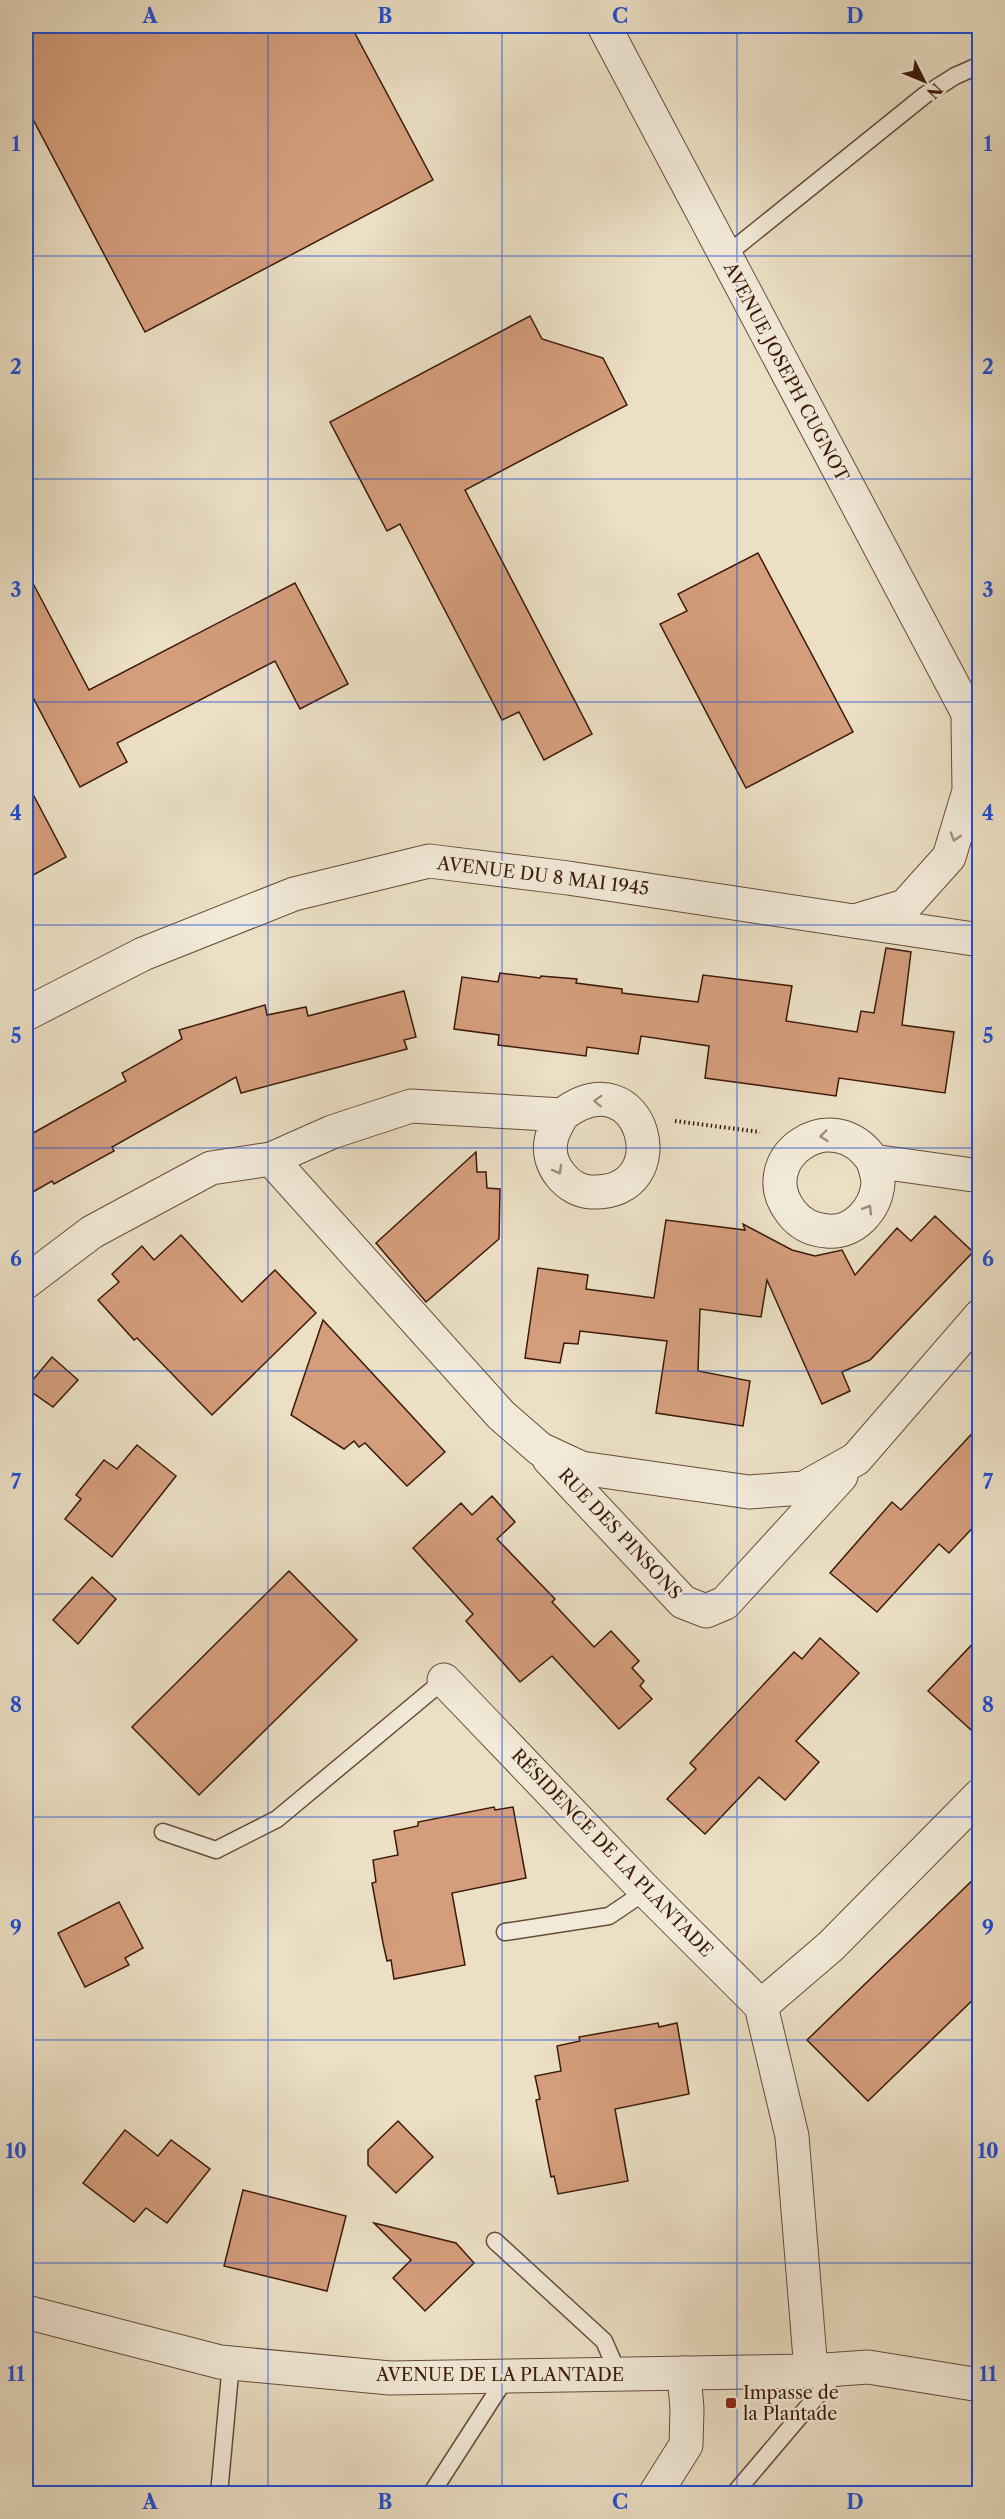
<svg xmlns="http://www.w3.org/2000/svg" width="1005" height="2519" font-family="'Libre Caslon Text',serif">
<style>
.building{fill:#d49d7b;stroke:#3c1a0a;stroke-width:1.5}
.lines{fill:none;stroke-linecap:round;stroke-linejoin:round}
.service-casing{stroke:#684b38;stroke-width:19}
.minor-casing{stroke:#684b38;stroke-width:35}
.path{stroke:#3c1a0a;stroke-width:4;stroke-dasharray:1.5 3;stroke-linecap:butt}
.service{stroke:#f2ead9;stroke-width:16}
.minor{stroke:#f2ead9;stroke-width:33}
.oneway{stroke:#a08c7c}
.grid{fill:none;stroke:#1d4ed8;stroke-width:1.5;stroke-opacity:0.55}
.poi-dot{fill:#8f2418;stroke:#f2ead9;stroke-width:2}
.labels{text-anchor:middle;stroke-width:4.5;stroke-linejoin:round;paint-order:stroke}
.street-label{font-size:18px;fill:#3c1a0a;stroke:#f2ead9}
.poi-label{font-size:18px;fill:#3c1a0a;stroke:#f2ead9;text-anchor:start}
.neatline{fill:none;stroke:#1d4ed8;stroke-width:2}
.grid-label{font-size:20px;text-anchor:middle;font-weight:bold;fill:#1d4ed8}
</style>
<rect width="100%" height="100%" fill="#ebdfc4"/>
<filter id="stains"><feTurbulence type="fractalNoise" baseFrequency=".00333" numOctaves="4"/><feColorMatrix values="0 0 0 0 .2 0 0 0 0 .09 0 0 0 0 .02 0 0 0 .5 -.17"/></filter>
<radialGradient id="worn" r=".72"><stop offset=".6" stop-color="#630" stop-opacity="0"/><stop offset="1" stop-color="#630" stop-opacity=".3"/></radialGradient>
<g class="building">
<polygon points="26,26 351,26 433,180 145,332 26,106"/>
<polygon points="530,316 542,339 603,358 627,405 465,490 592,734 544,760 519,712 502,720 400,524 387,531 330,422"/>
<polygon points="758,553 853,732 746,788 660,624 687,611 678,594"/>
<polygon points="26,570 89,690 295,583 348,684 300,709 275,661 117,743 127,762 80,787 26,684"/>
<polygon points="26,781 66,857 26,879"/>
<polygon points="886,948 911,952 902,1025 954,1032 945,1093 839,1078 836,1096 705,1078 709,1046 641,1036 638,1054 587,1047 586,1056 498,1045 499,1035 454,1029 462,977 498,982 500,973 540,978 541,976 577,979 576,983 622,989 622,993 698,1002 703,975 792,986 786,1021 857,1032 861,1011 874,1013"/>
<polygon points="404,991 416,1037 404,1040 407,1049 241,1093 236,1077 112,1147 114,1151 54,1184 52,1181 26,1196 26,1137 126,1081 122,1073 182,1039 179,1030 265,1005 267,1015 306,1007 308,1016"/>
<polygon points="476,1152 477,1172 486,1172 487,1188 500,1189 499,1239 426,1302 376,1243"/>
<polygon points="935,1216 973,1252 870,1360 842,1372 850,1391 822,1404 767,1280 761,1317 700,1309 698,1371 750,1381 743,1426 656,1413 667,1341 580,1331 578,1344 564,1343 560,1363 525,1358 538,1268 588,1275 586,1289 654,1298 666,1220 745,1230 743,1224 792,1250 815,1256 842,1250 855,1275 897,1228 911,1241"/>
<polygon points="181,1235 242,1302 275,1270 316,1313 212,1415 137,1338 134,1340 98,1300 119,1282 112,1274 142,1246 154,1260"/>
<polygon points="323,1320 445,1452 407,1486 365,1443 359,1447 354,1441 344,1449 291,1415"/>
<polygon points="52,1357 78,1380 53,1407 26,1388"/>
<polygon points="980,1425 980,1520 949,1553 939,1544 877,1612 830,1573 892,1502 901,1510"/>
<polygon points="137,1445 176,1476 112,1557 65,1519 81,1499 76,1495 104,1460 117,1469"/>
<polygon points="492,1496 515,1522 497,1539 555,1599 552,1602 594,1647 611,1631 639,1661 632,1668 644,1681 640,1686 652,1699 619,1729 552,1656 520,1682 466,1621 473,1614 413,1548 461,1503 472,1515"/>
<polygon points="289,1571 357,1640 199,1795 132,1727"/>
<polygon points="92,1577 116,1599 78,1644 53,1620"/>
<polygon points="980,1636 980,1738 928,1691"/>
<polygon points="820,1638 859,1673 796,1741 819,1762 785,1800 759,1777 705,1834 667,1799 696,1769 690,1763 794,1652 802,1659"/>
<polygon points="494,1807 495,1810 513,1807 526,1878 452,1893 465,1965 394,1979 391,1960 387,1961 383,1943 372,1883 376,1882 373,1860 398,1855 394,1831 418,1826 418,1822"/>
<polygon points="980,1873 980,1993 868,2101 807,2040"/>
<polygon points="119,1902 143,1948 125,1958 129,1965 85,1987 58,1933"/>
<polygon points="658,2023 659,2027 677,2023 689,2094 615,2109 628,2181 558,2194 554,2176 551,2177 536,2100 540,2099 535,2076 561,2071 557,2046 580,2041 579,2037"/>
<polygon points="398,2121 433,2157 396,2193 368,2165 368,2150"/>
<polygon points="125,2130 158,2156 171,2140 210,2169 167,2223 146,2208 134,2222 83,2183"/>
<polygon points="243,2190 346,2216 327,2291 224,2266"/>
<polygon points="374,2223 456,2243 474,2263 425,2311 393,2278 411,2260"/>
</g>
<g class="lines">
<defs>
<g id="service">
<polyline points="725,256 925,95 955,76 980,65"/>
<polyline points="163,1832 216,1850 277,1819 444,1680"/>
<polyline points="505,1932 609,1916 646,1891"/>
<polyline points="495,2241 604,2341 619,2375"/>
<polyline points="219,2494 231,2363"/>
<polyline points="431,2494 507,2376"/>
<polyline points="734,2494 839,2370"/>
</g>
<g id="minor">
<polyline points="604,26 980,736"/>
<polyline points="861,919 905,906 949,857 969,791 968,718"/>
<polyline points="26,1014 143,954 294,894 429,861 568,878 980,940"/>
<polyline points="271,1159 501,1415 540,1449 581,1468 749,1492 804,1488 856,1459 980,1316"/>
<path d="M 873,1161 C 875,1168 878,1176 878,1183 C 876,1209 854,1234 827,1231 C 812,1230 800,1224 791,1212 C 750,1159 833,1100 873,1161 L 980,1176"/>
<path d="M 26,1282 L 92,1232 L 211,1168 L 271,1159 L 332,1132 L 411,1106 L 562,1115 C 643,1053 681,1196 591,1192 C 568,1191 546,1165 551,1141 C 552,1132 558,1123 562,1115"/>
<polyline points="549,1459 683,1602 706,1611 725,1603 841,1476"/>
<polyline points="444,1680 646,1891 761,2006 792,2136 811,2371"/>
<polyline points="761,2006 831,1946 980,1795"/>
<polyline points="26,2312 220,2362 390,2378 811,2371 868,2367 980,2385"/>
<polyline points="655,2494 686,2445 687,2409 684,2373"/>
</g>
</defs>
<use href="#service" class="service-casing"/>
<use href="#minor" class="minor-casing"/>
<polyline class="path" points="675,1121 760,1132"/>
<use href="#service" class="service"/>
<use href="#minor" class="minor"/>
</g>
<defs><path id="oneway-chevron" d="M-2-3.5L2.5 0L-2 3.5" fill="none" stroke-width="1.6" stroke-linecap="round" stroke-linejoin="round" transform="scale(1.5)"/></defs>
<g class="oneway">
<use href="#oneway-chevron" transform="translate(955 837) rotate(107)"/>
<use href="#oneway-chevron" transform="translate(598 1101) rotate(-178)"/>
<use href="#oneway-chevron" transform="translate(824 1136) rotate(174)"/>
<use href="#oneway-chevron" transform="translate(558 1170) rotate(61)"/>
<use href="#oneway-chevron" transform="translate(868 1209) rotate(-58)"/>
</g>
<path class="grid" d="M 268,26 L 268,2494M 502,26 L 502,2494M 737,26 L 737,2494M 26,256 L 980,256M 26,479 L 980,479M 26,702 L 980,702M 26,925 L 980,925M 26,1148 L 980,1148M 26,1371 L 980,1371M 26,1594 L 980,1594M 26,1817 L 980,1817M 26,2040 L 980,2040M 26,2263 L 980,2263"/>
<rect class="poi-dot" x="725" y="2397" width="12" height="12" rx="3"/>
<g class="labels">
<g class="street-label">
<text transform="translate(786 372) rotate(62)" y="6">AVENUE JOSEPH CUGNOT</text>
<text transform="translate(543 876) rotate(7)" y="6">AVENUE DU 8 MAI 1945</text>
<text transform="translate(620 1534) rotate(47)" y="6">RUE DES PINSONS</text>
<text transform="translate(612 1853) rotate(46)" y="6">RÉSIDENCE DE LA PLANTADE</text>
<text x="500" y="2381">AVENUE DE LA PLANTADE</text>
</g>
<g class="poi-label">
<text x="743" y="2399">Impasse de<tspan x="743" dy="21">la Plantade</tspan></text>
</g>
</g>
<rect width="1005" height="2519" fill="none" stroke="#ebdfc4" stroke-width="66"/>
<g transform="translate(924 81) rotate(133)" stroke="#f2ead9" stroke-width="4.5" paint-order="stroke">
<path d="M0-4.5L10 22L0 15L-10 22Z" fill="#3c1a0a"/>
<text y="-9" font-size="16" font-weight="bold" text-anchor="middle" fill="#3c1a0a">N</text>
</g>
<rect x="33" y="33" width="939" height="2453" class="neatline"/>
<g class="grid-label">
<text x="150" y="23">A</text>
<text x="385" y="23">B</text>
<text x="620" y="23">C</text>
<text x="855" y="23">D</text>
<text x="16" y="151">1</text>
<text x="988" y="151">1</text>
<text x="16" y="374">2</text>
<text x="988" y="374">2</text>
<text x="16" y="597">3</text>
<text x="988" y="597">3</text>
<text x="16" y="820">4</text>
<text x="988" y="820">4</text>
<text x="16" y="1043">5</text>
<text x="988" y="1043">5</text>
<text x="16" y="1266">6</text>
<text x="988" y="1266">6</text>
<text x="16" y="1489">7</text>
<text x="988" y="1489">7</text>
<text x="16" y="1712">8</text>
<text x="988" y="1712">8</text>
<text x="16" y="1935">9</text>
<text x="988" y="1935">9</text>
<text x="16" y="2158">10</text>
<text x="988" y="2158">10</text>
<text x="16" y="2381">11</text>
<text x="988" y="2381">11</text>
<text x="150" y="2509">A</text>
<text x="385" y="2509">B</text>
<text x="620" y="2509">C</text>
<text x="855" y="2509">D</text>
</g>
<rect width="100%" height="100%" filter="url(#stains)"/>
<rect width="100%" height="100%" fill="url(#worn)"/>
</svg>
